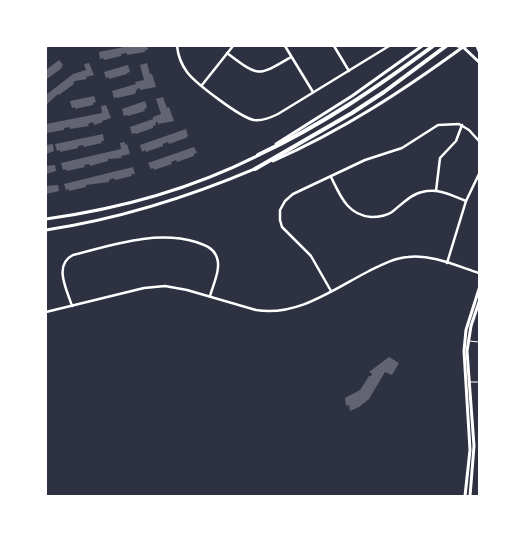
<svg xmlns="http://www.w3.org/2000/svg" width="525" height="542" font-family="Ubuntu,sans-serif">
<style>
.building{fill:#626471}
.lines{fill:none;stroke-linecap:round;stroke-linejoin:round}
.service{stroke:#fff;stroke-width:1}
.minor{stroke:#fff;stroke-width:2.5}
.tertiary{stroke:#fff;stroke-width:3}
.secondary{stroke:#fff;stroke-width:3.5}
.trunk{stroke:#fff;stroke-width:4}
</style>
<rect width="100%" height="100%" fill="#2d3142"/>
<g class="building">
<polygon points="129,46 147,46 148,50 145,50 145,52 127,55 127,53 121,54 121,56 104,60 103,58 100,59 99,52"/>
<polygon points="59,60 63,65 61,67 62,68 47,79 46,70"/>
<polygon points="89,63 94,75 86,77 87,79 75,81 73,83 74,84 59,95 58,94 46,105 46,95 73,74 86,70 84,64"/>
<polygon points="147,63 150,74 152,74 156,87 140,90 140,88 137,89 135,94 117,98 117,97 114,98 112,91 136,84 135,82 144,80 140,65"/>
<polygon points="128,65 130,72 127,73 127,74 109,79 109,77 106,78 104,72"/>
<polygon points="94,96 96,102 93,103 93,105 75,109 75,107 72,108 70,101"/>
<polygon points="163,97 167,108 169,107 174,121 158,124 158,122 155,123 156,125 153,126 153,128 136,134 135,133 132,134 130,127 153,119 153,117 161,114 156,99"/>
<polygon points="145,101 147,108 144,109 145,111 128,116 127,115 124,116 122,109"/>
<polygon points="106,105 111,118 102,121 103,122 94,125 93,122 88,124 89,126 70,129 70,127 64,128 64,130 47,133 46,124 102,113 101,106"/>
<polygon points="186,129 188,136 186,138 169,144 168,142 163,144 163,146 146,152 145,150 142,152 140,145"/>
<polygon points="103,134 104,141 101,141 102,143 84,147 83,145 78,146 78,148 60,152 60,150 57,151 55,144"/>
<polygon points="125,142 125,145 127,144 130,154 121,156 122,158 108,159 108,161 90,166 89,164 84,165 85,167 67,171 66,169 63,170 61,163 121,149 120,143"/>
<polygon points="53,144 54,151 46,154 46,145"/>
<polygon points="194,147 197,153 194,154 194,156 177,162 176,160 171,162 172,164 154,170 154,168 151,169 148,163"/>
<polygon points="55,165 56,171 46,174 46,166"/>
<polygon points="133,167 135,174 131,174 132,176 115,180 114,178 109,180 109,182 86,185 86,187 69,191 69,189 66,190 64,184"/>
<polygon points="58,185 59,191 46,194 46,186"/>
<polygon points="389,357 399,363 392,375 385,372 369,399 359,407 350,411 349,405 346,406 345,398 360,390 369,376 371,376 372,374 369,372"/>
</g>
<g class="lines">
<g class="service">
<polyline points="469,341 479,342"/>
<polyline points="470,382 479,382"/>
</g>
<g class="minor">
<polyline points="46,46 47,46"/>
<path d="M 177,46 C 178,55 181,64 187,72 C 195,83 241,118 254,120 C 262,121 270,118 278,114 L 389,46"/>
<polyline points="285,46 313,92"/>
<polyline points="334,46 349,71"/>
<path d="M 227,53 C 259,77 257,77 291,57"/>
<polyline points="202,85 233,46"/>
<path d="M 331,177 C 340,195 347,215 371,217 C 378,217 386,216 392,212 C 401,205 411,194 422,192 C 439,188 451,195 466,201"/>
<polyline points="436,191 440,158 456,141 462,125"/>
<polyline points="447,263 466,201 479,174"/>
<polyline points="331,291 311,256 282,227 280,220 280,210 285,201 293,194 365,160 402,148 438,125 459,124 469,130 479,141"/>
<path d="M 72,306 C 67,290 53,265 73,255 C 113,245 155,230 196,242 C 205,245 214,248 217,258 C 221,269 213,285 210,296"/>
<path d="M 46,312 L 144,288 L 165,286 L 187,290 L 256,310 C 297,317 334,289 369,271 C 381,265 394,258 408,257 C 432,254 457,266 479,273"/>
</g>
<g class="tertiary">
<polyline points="477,46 479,51"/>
<polyline points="276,144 352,96 422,46"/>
<path d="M 273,161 C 343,130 401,92 463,47 L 479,62"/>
<path d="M 46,219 C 118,209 194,188 259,155"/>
<path d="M 46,230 C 119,219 189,197 257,168"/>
<polyline points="465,496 470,450 464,351 466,330 479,289"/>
<polyline points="470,496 474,446 467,351 471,326 479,302"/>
</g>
<polyline class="secondary" points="458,46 466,46"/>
<g class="trunk">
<path d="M 258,155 C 322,125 376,88 433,46"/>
<polyline points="255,169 352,113 384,92 446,46"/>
</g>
</g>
<rect width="525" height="542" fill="none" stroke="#ffffff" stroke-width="94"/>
</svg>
